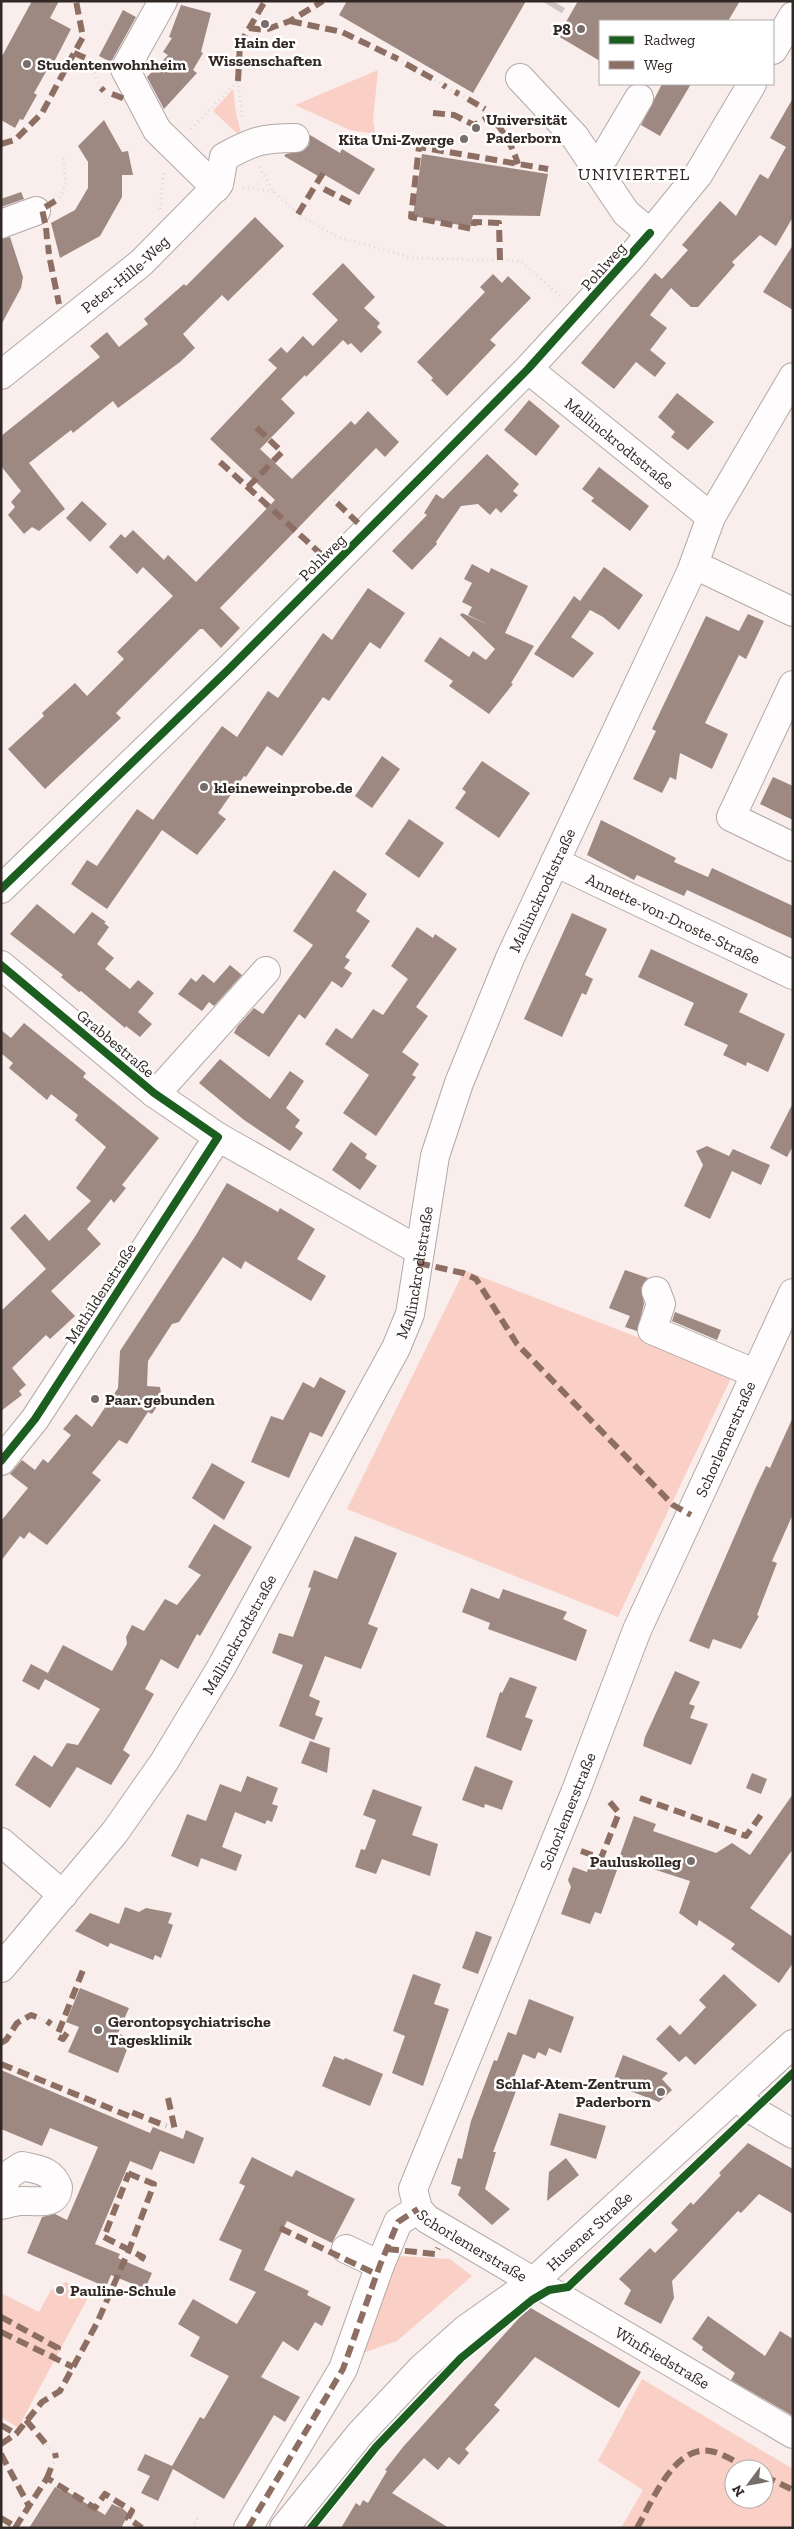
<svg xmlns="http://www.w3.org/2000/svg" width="794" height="2529" font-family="'Zilla Slab',serif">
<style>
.green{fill:#facfc5;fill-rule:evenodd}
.building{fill:#9e8882}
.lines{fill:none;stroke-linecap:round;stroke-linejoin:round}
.minor-tunnel{stroke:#d1c6c4;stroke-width:28;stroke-dasharray:28 14;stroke-linecap:butt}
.minor-casing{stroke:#b2a9a7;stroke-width:30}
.path{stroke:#dedad9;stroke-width:3;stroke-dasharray:1 4;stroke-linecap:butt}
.minor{stroke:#fefcfc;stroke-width:28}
.quiet{stroke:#8d6e63;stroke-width:6;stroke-dasharray:12 6;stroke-linecap:butt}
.cycleway-casing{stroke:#fff;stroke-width:11}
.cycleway{stroke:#1b5e20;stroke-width:8}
.poi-dot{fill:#776d6b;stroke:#fff;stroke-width:2}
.labels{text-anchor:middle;stroke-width:5;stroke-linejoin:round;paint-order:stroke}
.poi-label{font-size:16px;font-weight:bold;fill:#312826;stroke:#fff;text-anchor:start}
.street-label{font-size:16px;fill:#312826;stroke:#fff}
.neighbourhood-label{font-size:18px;letter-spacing:1px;fill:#312826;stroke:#fff}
</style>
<rect width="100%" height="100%" fill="#f9eeec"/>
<g class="green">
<polygon points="378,70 373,120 375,134 350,130 295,105"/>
<polygon points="233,89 236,113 242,138 213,111"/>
<polygon points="466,1271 733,1374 618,1617 347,1509 463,1273"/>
<polygon points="399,2256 450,2259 472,2276 397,2341 357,2355"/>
<polygon points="66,2282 90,2294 18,2428 1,2417 1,2293 39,2312 51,2290"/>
<path d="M 642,2379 L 793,2469 L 793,2528 L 621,2528 L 643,2490 L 598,2461 ZM 734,2469 L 764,2469 L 764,2499 L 734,2499 Z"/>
</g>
<g class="building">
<polygon points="32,1 59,1 50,18 71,29 53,64 51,63 34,93 37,95 23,120 20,119 15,128 1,120 1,58"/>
<polygon points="347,1 526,1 473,93 339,15"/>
<polygon points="578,1 740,1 728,21 600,21 600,61 558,36"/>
<polygon points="181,5 211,13 201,52 203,53 193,70 197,73 164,109 147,77 168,55 163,52 172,38 169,37"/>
<polygon points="123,10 136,17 111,62 99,56"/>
<polygon points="662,84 691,84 660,136 641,125"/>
<polygon points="793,98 793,217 776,246 760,235 732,262 735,265 698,307 691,307 671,288 650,315 667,328 650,350 666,363 655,377 636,362 614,389 581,363 655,273 662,279 688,250 682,245 720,201 736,216 760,174 768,179 786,147 770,138"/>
<polygon points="104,120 122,152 128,151 133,175 122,175 122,197 100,236 60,258 51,223 75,210 88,188 88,162 78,146"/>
<polygon points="310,135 340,153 342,149 375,169 359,195 320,172 318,176 284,156 286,154 303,151 309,145"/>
<polygon points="422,154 548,174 540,216 473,215 470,227 413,216"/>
<polygon points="21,192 24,199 1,207 1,199"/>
<polygon points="255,217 284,246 228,301 222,295 183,334 195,348 180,362 118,408 113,401 73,433 71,430 29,463 65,509 39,531 32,527 24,534 8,515 15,507 11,502 21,491 1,466 1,436 100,357 90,346 107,332 119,347 148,324 144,319 184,284 186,286"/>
<polygon points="10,237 23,277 21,288 1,325 1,239"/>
<polygon points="793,245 793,310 763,292"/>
<polygon points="343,263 375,297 364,308 380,323 377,327 382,332 361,353 351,343 348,345 343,340 306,377 305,375 281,399 295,413 260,449 292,479 351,421 355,425 368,411 399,442 385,457 376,448 220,608 240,628 221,648 203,629 200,629 116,713 121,718 45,789 8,749 44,716 42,713 75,683 87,696 124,659 117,652 173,596 143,567 137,574 109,547 121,534 125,538 133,530 164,560 168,555 196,582 275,500 210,439 277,368 268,360 281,347 287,353 303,336 313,346 338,320 312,294"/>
<polygon points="493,274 502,283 508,276 531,298 490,340 496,345 447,396 431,380 433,378 417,362 485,292 480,287"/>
<polygon points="677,393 714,422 688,450 671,437 675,432 658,417"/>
<polygon points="529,400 560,426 536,456 504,430"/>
<polygon points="487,454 519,484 513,491 518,495 501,513 496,508 490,515 478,504 461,506 436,542 437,544 412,570 392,551 427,515 424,513 436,494 443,499"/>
<polygon points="599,467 649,506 630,531 591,501 594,498 582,489"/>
<polygon points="82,501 107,524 90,542 66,518"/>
<polygon points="472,564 489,573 491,568 528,586 505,633 534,646 511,683 513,684 489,714 449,686 453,681 424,661 440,637 469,657 473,651 486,660 495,649 460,615 462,613 491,626 468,615 472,607 462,602 472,583 464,579"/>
<polygon points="604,567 643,595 619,630 603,617 590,610 571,637 594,653 573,678 534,654 574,596 580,601"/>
<polygon points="368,588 405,613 380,649 370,642 329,701 323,697 282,756 267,746 246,777 244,776 218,813 226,819 197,855 162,830 107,909 71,884 87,860 97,866 137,809 153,820 222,726 237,737 268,691 278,698 323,633 332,640"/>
<polygon points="748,614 764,621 746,659 739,655 705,723 728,734 712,769 680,753 676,780 670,777 662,793 633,779 656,731 652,729 706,616 739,631"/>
<polygon points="382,756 400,769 372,808 355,796"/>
<polygon points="482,761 530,793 499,838 455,808 466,792 462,789"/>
<polygon points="773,777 793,786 793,820 760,804"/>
<polygon points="409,819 444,843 419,878 385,854"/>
<polygon points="601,820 676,858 674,862 708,877 712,868 793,906 793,939 687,890 684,896 637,875 634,880 587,855"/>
<polygon points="334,870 367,894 356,911 370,921 345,957 350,960 344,968 352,973 342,988 332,981 305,1019 299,1014 269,1057 234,1033 237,1027 254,1008 263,1014 313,945 293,931"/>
<polygon points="37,904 74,934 92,912 106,922 104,923 109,927 97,944 114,958 105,969 130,989 138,980 154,993 138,1012 152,1024 140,1037 126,1026 125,1028 81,991 79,992 61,977 63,975 10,934"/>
<polygon points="572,913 607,929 585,975 593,979 586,995 582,993 562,1037 524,1019"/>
<polygon points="417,927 433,938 435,934 457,949 416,1007 428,1016 402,1052 419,1064 412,1075 416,1077 376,1136 343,1113 369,1075 325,1044 336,1028 352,1039 373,1009 383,1015 408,979 391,966"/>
<polygon points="651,949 748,994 739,1012 785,1034 768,1072 747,1062 746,1066 723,1055 728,1045 684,1025 694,1003 638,977"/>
<polygon points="230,965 242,975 214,1006 209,1002 202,1011 178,994 191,978 196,982 203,974 214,983"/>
<polygon points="24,1023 86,1073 83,1077 159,1138 122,1185 126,1188 114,1203 111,1199 87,1229 101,1244 51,1291 75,1316 50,1339 46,1335 12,1368 26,1385 19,1391 22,1395 1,1411 1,1311 46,1269 10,1228 25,1214 49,1241 91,1201 76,1188 106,1147 75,1120 78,1115 51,1094 47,1100 9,1068 13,1063 1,1053 1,1030 11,1038"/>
<polygon points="220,1059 270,1099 290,1071 304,1081 286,1108 300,1120 295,1127 303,1133 290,1151 244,1120 199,1083"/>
<polygon points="793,1103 793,1146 787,1157 770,1148"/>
<polygon points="351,1142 367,1154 365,1158 377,1166 360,1190 332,1170"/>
<polygon points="707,1146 729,1156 733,1149 770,1165 761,1185 732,1171 710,1219 684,1206 703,1165 696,1151"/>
<polygon points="227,1183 278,1212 280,1208 315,1229 297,1259 326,1276 311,1301 245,1261 241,1269 223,1257 179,1322 172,1324 148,1361 147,1386 160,1387 162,1399 152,1414 148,1412 127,1444 119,1440 92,1473 101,1480 47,1545 29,1532 24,1539 20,1536 1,1561 1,1521 28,1488 10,1474 22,1460 35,1470 43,1459 48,1463 71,1435 63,1429 76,1414 92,1427 118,1388 120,1351 196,1235"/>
<polygon points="625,1270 648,1278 641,1288 644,1304 637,1331 625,1327 630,1316 609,1308"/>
<polygon points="675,1312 721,1330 717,1340 672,1321"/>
<polygon points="320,1377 346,1391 322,1437 310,1432 289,1478 251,1462 271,1416 283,1420 303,1382 314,1388"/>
<polygon points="793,1417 793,1514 772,1561 777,1563 757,1615 759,1616 741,1649 713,1639 709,1649 689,1641 756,1487 766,1466 770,1468"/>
<polygon points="212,1463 245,1482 224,1520 192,1498"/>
<polygon points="214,1524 252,1547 200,1636 197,1634 178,1669 161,1659 145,1689 154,1694 123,1750 130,1755 111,1785 77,1767 50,1808 15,1785 34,1755 52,1767 67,1743 78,1745 100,1709 45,1679 39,1690 22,1681 31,1664 48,1673 63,1645 112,1671 127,1644 126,1637 132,1625 144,1631 165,1599 177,1605 201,1575 188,1567"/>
<polygon points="355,1536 397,1553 368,1624 378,1628 361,1669 325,1656 309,1696 320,1701 315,1715 323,1718 314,1740 279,1726 303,1665 272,1653 279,1633 293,1637 311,1588 308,1587 314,1570 337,1579"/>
<polygon points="471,1588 499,1599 503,1589 567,1612 563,1619 587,1630 576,1661 488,1629 490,1623 462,1612"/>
<polygon points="675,1671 700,1682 689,1704 695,1706 690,1718 708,1724 691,1765 643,1746 645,1737"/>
<polygon points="510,1677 537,1687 525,1717 533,1720 521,1751 486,1737 500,1692 502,1693"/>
<polygon points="310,1741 330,1748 327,1773 301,1763"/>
<polygon points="475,1766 513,1781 502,1810 485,1804 484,1808 462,1800"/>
<polygon points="752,1773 767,1779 761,1794 746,1788"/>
<polygon points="247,1776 278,1788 272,1804 278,1806 272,1822 267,1820 265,1824 235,1812 222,1847 242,1855 236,1871 201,1858 198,1867 171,1856 187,1814 206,1821 220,1784 241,1792"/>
<polygon points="373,1789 422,1807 412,1835 438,1844 430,1876 382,1859 376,1874 355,1867 361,1849 365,1850 376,1820 363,1815"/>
<polygon points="793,1794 793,1849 750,1908 793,1937 793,1963 779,1983 731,1949 735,1944 699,1920 697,1926 679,1913 690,1881 619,1858 634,1816 656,1824 653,1831 716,1853 732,1843 750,1855"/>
<polygon points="591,1861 617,1870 601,1914 595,1912 590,1924 561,1914 571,1887 568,1880 573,1867 587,1872"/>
<polygon points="125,1907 139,1912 146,1908 172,1913 168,1923 173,1925 161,1958 155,1955 153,1960 110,1943 108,1947 75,1931 90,1913 119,1924"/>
<polygon points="476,1931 492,1937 478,1974 462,1968"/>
<polygon points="413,1974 441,1984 434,2004 449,2009 423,2086 392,2073 405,2036 393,2031"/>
<polygon points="724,1974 757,2005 695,2065 686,2056 679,2062 656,2039 670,2025 680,2035 706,2007 699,2000"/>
<polygon points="80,1988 129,2008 118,2033 131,2039 118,2073 68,2052 79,2027 66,2022"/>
<polygon points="529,1999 574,2017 561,2053 549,2048 546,2056 538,2052 535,2059 523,2054 510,2088 516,2091 493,2152 496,2152 485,2189 510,2209 492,2225 458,2195 461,2187 451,2184 458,2158 462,2159 471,2121 494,2060 497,2061 508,2032 516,2035"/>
<polygon points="623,2055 668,2073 662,2079 672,2090 659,2102 612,2084"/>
<polygon points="334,2056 344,2060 345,2058 383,2074 370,2106 322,2086"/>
<polygon points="1,2070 150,2133 153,2127 183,2139 186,2130 204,2138 194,2164 160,2151 152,2170 130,2161 95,2244 120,2254 118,2258 152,2273 145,2289 111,2275 106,2287 27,2253 42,2217 55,2214 67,2220 98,2147 50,2128 42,2146 1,2129"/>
<polygon points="559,2113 606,2126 596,2159 550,2145"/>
<polygon points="748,2143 793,2169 793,2214 759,2194 741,2213 738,2211 672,2281 674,2298 661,2324 624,2304 631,2290 619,2279 650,2248 655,2253 678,2230 671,2223 691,2202 693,2205 721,2175 719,2173"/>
<polygon points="252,2157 292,2177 296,2170 355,2199 332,2243 287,2221 264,2270 309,2291 307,2295 331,2307 322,2326 315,2322 298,2351 283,2341 261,2377 300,2397 285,2422 274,2415 224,2499 173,2469 158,2501 141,2493 150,2476 137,2470 145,2454 172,2466 200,2417 204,2419 229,2376 190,2356 200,2337 178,2324 193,2299 237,2324 256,2292 229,2280 242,2250 219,2240 245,2186 239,2183"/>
<polygon points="566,2158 579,2175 547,2201 549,2172"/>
<polygon points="529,2307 641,2372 619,2408 535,2357 494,2405 500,2410 465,2449 469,2453 459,2465 449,2457 438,2470 424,2458 392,2493 449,2528 341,2528 356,2503 360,2506 363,2500 368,2503 387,2471 385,2470 403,2447"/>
<polygon points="708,2316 765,2356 780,2331 793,2339 793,2416 731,2380 735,2373 702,2350 703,2347 692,2339"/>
<polygon points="55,2487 62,2491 63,2489 105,2515 112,2504 123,2509 129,2514 122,2526 126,2528 29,2528"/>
</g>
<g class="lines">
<polyline class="minor-tunnel" points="550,6 553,1"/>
<defs>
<g id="minor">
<polyline points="163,1 125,69 157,130 216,188"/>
<polyline points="773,50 793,16"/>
<polyline points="520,78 575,137 626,213 650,233"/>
<polyline points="594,163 604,157 639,98"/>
<polyline points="1,224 36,211"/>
<path id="s1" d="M 528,369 L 711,517"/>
<path id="s2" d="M 1,375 L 141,263 L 219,184 L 224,157 C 253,141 262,138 295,138"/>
<polyline points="695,565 793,612"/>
<polyline points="793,685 731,817 793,847"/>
<path id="s3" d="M 555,862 L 793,975"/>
<polyline points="1,889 229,669 528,369 631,257 698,175 752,84"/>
<polyline points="1,965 154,1093 218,1137 420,1251"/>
<polyline points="154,1093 161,1088 266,971"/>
<polyline points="656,1291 661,1304 652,1330 754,1373"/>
<path id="s4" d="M 793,1293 L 637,1630 L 575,1793 L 413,2189 L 418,2209 L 427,2219 L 793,2434"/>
<polyline points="1,1461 35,1419 218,1137"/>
<polyline points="1,1842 63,1895"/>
<path id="s5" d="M 1,1968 L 115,1832 L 164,1762 L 222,1666 L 396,1348 L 410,1314 L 435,1156 L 459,1083 L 510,958 L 691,572 L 711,517 L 793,377"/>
<polyline points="737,2097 754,2111 793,2134"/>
<path d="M 1,2187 L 10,2174 L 22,2166 C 39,2170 51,2170 58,2187 C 57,2207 34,2200 21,2201 C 15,2201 8,2204 1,2205"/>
<polyline points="346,2249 380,2265"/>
<polyline points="248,2528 343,2369 380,2265 398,2222 418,2209"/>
<path id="s6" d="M 284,2528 L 360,2434 L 421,2369 L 466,2329 L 534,2281 L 793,2044"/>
</g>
</defs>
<use href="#minor" class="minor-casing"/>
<g class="path">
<polyline points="88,59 101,88"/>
<polyline points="398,59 406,64"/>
<polyline points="435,80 443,85"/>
<polyline points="238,81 243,121"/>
<polyline points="446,87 455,92"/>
<polyline points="459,94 468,99"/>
<polyline points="191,129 237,82"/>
<polyline points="259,167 274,192 298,214 335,236 413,258 521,261 562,298"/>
<polyline points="243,187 274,192"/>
<polyline points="322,187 324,189"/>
<polyline points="60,198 66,183 63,155"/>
<polyline points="160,209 164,170"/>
<polyline points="47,239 48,245"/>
<polyline points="49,254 50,260"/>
<polyline points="334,500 337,503"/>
<polyline points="39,2018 47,2021"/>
<polyline points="51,2024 57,2027"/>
<polyline points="60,2028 62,2029"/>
<polyline points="166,2126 175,2130"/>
<polyline points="46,2444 55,2453"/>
<polyline points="51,2468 56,2458"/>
<polyline points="192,2528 198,2517"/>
</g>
<use href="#minor" class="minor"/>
<g class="quiet">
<polyline points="290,21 342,32 398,59"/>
<polyline points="249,28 265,30 290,21 323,1"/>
<polyline points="74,53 88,59"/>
<polyline points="406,64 435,80"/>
<polyline points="238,81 240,44 265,1"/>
<polyline points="443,85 446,87"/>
<polyline points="101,88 104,91"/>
<polyline points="455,92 459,94"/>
<polyline points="112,94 125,99"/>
<polyline points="468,99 485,109"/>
<path d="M 433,113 L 454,115 L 474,125 L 490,116 C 504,131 512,145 518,164"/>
<polyline points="1,144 15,140 42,113 74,53 83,37 76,1"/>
<polyline points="324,189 355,205"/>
<polyline points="298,214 323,173"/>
<polyline points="45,223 42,209 60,198"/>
<polyline points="46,228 47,239"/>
<polyline points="48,245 49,254"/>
<polyline points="50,260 59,304"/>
<polyline points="500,260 499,223 474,222 473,229 411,217 419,147 548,169"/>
<polyline points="220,462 333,565"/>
<polyline points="248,487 282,452 255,426"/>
<polyline points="337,503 358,523"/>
<polyline points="418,1263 463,1273 476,1279 517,1344 673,1505 691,1515"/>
<polyline points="640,1798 746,1836 761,1815"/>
<polyline points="581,1851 601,1858 619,1813 609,1801"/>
<polyline points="47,2021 51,2024"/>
<polyline points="67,2033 63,2039 57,2036 83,1970"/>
<polyline points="1,2043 6,2040 17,2023 31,2015 39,2018"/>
<polyline points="1,2064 129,2116 131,2112 166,2126"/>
<polyline points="168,2098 175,2130"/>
<polyline points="280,2228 376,2274"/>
<polyline points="106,2232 129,2173"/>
<polyline points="104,2237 143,2257 140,2262"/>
<polyline points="387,2249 435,2254 438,2248"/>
<polyline points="1,2317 58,2348 52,2358"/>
<polyline points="1,2332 73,2367"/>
<polyline points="26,2420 46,2444"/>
<polyline points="1,2425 16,2434"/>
<polyline points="1,2444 16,2434 42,2402 60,2391 97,2323 129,2250 154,2184 125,2172"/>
<polyline points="55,2453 56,2458"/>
<polyline points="1,2454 29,2506"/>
<polyline points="764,2476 793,2490"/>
<polyline points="47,2478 51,2468"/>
<polyline points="1,2518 16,2527"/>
<polyline points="15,2528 47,2478 95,2508 105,2494 132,2511 128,2518 142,2528"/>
<polyline points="248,2528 343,2369 380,2265 398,2222 418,2209"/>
<path d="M 637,2528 C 652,2502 674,2445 710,2451 C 723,2453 737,2463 749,2469"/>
</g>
<defs>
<g id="cycleway">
<polyline points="1,889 229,669 437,461 528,369 650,233"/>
<polyline points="1,965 154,1093 218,1137 35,1419 1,1461"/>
<polyline points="311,2528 376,2447 461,2358 532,2300 549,2290 568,2287 793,2073"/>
</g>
</defs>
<use href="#cycleway" class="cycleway-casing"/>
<use href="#cycleway" class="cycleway"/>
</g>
<g class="poi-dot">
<circle cx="265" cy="24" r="5"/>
<circle cx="581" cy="29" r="5"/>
<circle cx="27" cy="64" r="5"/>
<circle cx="476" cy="128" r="5"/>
<circle cx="464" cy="139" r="5"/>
<circle cx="204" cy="787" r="5"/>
<circle cx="95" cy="1399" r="5"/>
<circle cx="691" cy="1861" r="5"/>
<circle cx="98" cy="2030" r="5"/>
<circle cx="661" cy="2092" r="5"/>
<circle cx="60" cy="2290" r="5"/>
</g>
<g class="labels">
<g class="poi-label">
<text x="571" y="35" text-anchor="end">P8</text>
<text x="265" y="48" text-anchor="middle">Hain der<tspan x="265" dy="18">Wissenschaften</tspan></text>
<text x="37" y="70">Studentenwohnheim</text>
<text x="486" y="125">Universität<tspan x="486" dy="18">Paderborn</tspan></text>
<text x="454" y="145" text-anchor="end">Kita Uni-Zwerge</text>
<text x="214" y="793">kleineweinprobe.de</text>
<text x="105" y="1405">Paar. gebunden</text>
<text x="681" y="1867" text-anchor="end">Pauluskolleg</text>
<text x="108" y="2027">Gerontopsychiatrische<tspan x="108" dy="18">Tagesklinik</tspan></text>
<text x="651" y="2089" text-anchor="end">Schlaf-Atem-Zentrum<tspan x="651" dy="18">Paderborn</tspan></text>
<text x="70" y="2296">Pauline-Schule</text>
</g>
<g class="street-label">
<text transform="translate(603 266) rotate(-48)" y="6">Pohlweg</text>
<text dy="6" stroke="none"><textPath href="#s2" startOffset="160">Peter-Hille-Weg</textPath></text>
<text dy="6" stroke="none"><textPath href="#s1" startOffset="118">Mallinckrodtstraße</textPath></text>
<text transform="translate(322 557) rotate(-45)" y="6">Pohlweg</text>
<text dy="6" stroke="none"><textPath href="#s5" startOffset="1221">Mallinckrodtstraße</textPath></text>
<text dy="6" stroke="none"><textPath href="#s3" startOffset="131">Annette-von-Droste-Straße</textPath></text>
<text transform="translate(116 1043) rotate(40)" y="6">Grabbestraße</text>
<text dy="6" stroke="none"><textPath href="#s5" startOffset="816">Mallinckrodtstraße</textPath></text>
<text transform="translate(100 1293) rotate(-57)" y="6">Mathildenstraße</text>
<text transform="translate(725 1439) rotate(-66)" y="6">Schorlemerstraße</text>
<text dy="6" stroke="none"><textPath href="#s5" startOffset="411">Mallinckrodtstraße</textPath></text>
<text transform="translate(567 1811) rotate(-68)" y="6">Schorlemerstraße</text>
<text dy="6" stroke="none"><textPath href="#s6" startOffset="428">Husener Straße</textPath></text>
<text dy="6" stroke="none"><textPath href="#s4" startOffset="1060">Schorlemerstraße</textPath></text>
<text dy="6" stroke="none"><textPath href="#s4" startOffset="1281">Winfriedstraße</textPath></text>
</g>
<g class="neighbourhood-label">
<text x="634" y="180">UNIVIERTEL</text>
</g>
</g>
<rect width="794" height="2529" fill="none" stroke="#312826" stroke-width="5"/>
<rect x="599" y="20" width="175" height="65" fill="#ffffff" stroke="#ada9a8"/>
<rect x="609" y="36" width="25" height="8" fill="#1b5e20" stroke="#ada9a8"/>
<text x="644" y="45" font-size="15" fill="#312826">Radweg</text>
<rect x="609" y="61" width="25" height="8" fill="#8d6e63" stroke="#ada9a8"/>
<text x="644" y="70" font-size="15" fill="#312826">Weg</text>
<g transform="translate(749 2484) rotate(238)"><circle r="24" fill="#ffffff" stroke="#ada9a8"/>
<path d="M0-4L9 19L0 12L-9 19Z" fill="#776d6b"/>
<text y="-8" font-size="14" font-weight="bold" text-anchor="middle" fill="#312826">N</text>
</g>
</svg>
